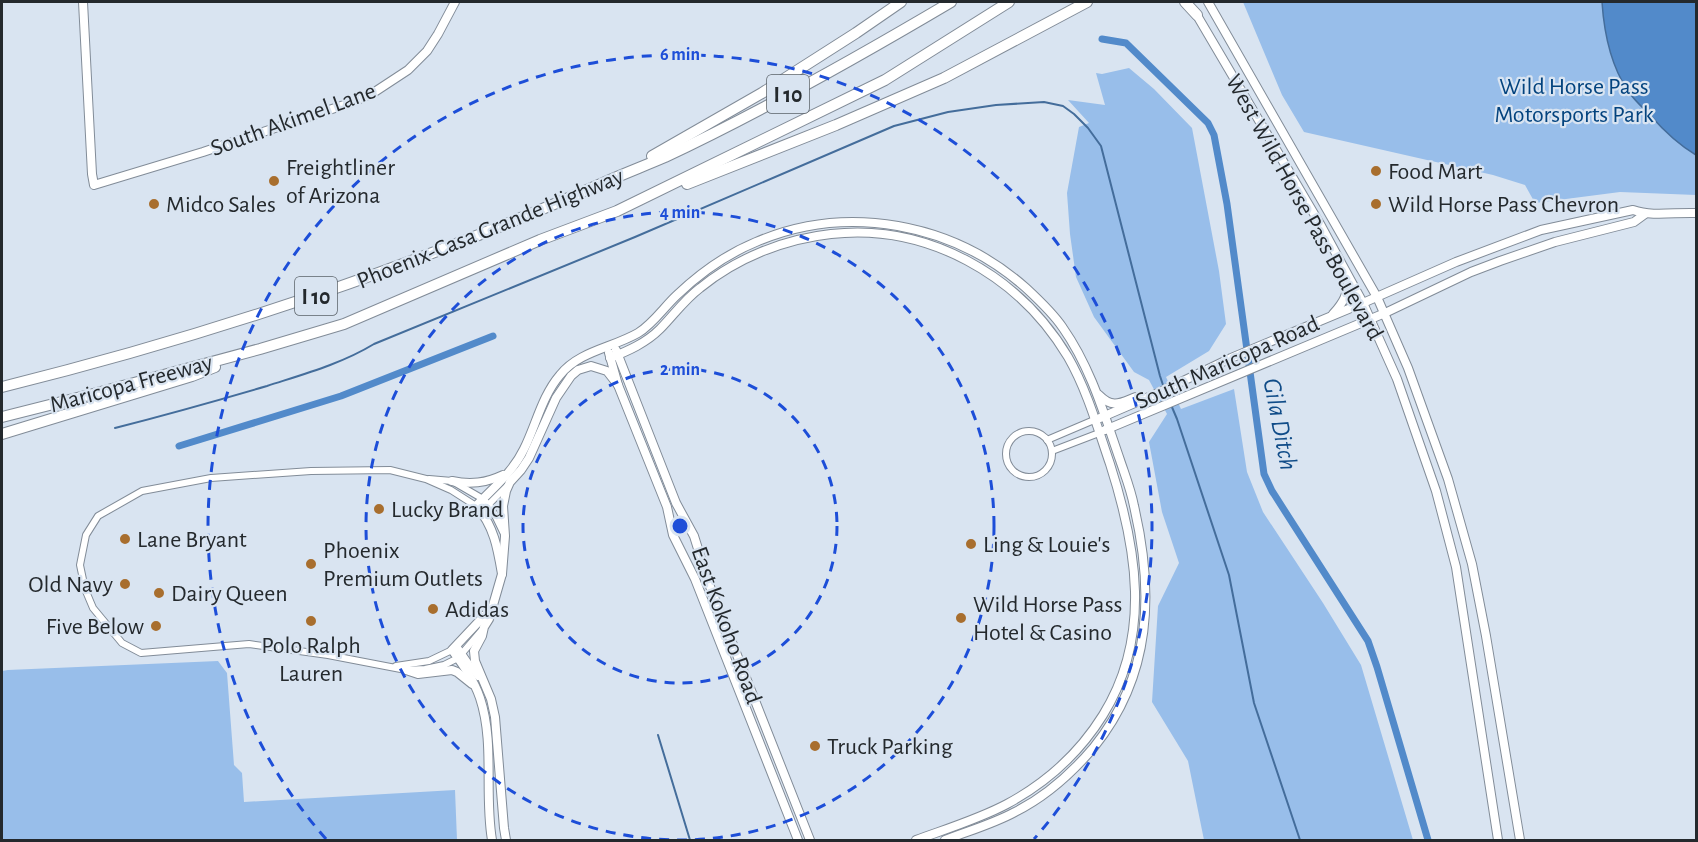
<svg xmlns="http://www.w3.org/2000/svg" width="1698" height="842" font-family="'Alegreya Sans',sans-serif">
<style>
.green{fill:#98beea}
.water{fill:#528aca;stroke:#446d9b;stroke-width:1.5}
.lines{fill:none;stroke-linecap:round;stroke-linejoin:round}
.stream{stroke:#446d9b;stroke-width:2}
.canal{stroke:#528aca;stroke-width:7}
.street-casing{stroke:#828c98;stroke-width:8}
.secondary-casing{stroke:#828c98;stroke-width:10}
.highway-casing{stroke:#828c98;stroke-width:12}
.street{stroke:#fff;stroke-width:6}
.secondary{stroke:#fff;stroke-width:8}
.highway{stroke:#fff;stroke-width:10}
.ring{fill:none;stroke:#1d4ed8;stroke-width:3;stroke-dasharray:10 8}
.poi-dot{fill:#a86e2e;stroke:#d9e4f1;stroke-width:2}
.labels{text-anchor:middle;stroke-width:4.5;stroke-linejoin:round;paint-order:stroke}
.shield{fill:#d9e4f1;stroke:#5a6168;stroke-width:1.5}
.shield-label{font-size:22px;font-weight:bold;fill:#24292d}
.park-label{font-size:24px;fill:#03437e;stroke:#d9e4f1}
.street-label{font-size:24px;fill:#24292d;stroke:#d9e4f1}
.poi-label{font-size:24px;fill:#24292d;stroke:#d9e4f1;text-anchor:start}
.water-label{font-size:26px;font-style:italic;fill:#104c88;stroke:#d9e4f1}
.centre{fill:#1d4ed8;stroke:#d9e4f1;stroke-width:3}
.ring-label{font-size:18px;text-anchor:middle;font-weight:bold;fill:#1d4ed8;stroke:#d9e4f1;stroke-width:4.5;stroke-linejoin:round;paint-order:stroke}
</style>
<rect width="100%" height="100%" fill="#d9e4f1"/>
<g class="green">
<polygon points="1243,2 1696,2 1696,195 1620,192 1535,203 1525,185 1493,175 1304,132 1282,95"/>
<polygon points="1129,68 1154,89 1192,128 1219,271 1226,324 1209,351 1166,377 1181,409 1234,389 1247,472 1263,512 1323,603 1361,665 1413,840 1204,840 1188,761 1152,702 1158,606 1179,563 1162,512 1149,442 1167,414 1149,380 1134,372 1094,317 1076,277 1070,234 1067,193 1079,127 1089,123 1068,100 1105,105 1096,73 1102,74"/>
<polygon points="218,661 227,673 234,765 242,773 244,802 455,790 457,840 2,840 2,671 8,670"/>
</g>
<path class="water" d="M 1602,2 L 1696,2 L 1696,155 C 1679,145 1664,131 1650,115 C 1643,108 1634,100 1628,91 C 1611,66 1604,32 1602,2 Z"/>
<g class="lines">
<g class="stream">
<polyline points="1166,393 1177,419 1229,575 1254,703 1300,840"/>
<path d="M 115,428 C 166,415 216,401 267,386 C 304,374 341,364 374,344 L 635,237 L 894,126 L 948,112 L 996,105 L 1044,102 L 1063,106 L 1074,114 L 1088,128 L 1101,146 L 1160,376 L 1164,388"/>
<polyline points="658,735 690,840"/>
</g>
<g class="canal">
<polyline points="1102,39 1126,43 1208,123 1214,135 1227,204 1264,474 1272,491 1368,641 1377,667 1428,840"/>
<polyline points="179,446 341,396 493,336"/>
</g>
<defs>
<g id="street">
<circle cx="1029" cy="454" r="23"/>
<polyline points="1047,440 1094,420"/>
<polyline points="1052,451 1099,433"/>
<polyline points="429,479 452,481 483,499 491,507 503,532"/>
<polyline points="476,506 451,490 426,479 390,470 311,471 211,478 142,491 98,516 86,535 80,565 85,589 93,608 122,643 141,653 249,644 328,655 406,670 425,669 444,665 458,658 482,630"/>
<polyline points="481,512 506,487"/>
<polyline points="457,646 478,677"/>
<polyline points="396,666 429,661 452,650"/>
</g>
<g id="secondary">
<polyline points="83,2 92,174 94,185 203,152 353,102 373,93 408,70 427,51 438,34 455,2"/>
<polyline points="1208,2 1377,297 1408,368 1448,479 1472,564 1486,636 1520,840"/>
<polyline points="1195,12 1320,224 1363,303 1397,379 1436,491 1456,567 1498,840"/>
<path d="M 1333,314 C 1344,302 1348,294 1348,278"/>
<polyline points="616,350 676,503 694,536 709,584 810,840"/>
<polyline points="609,353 618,385 667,507 673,535 695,579 798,840"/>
<path d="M 610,358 C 628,351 646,343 660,329 C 673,316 684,300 700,288 C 737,258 784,239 831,234 C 927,223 1019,275 1068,357 C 1087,390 1098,429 1110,464 C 1137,548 1152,636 1103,715 C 1080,752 1046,783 1007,804 C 979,819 946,829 916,840"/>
<path d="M 1099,395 C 1113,409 1120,403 1136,397"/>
<path d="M 1100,418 L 1158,393 L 1231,358 L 1363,303 L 1456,262 L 1541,230 L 1633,210 C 1653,217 1675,212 1696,213"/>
<polyline points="1105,430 1385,313 1471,272 1500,261 1555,242 1634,222 1645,214"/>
<path d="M 452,481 C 471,485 486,483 503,475"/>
<path d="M 502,574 C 498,550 494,525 476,506 C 493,488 513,472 524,449 C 536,425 542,396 560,375 C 579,351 612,348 638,333 C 653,324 664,307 677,295 C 700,273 727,254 756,242 C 847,203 953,223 1026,288 C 1039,300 1053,313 1063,328 C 1091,368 1104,414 1120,460 C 1125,475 1131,490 1134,506 C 1154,592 1152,675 1094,747 C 1072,773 1045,797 1015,812 C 993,824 968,831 945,840"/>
<path d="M 492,610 L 485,615 L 452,650 C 463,665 474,680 480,698 C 495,743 484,794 492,840"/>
<polyline points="406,670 418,674 452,670 457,672 472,684"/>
<polyline points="506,840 504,828 495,717 491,699 475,661 474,651 482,636 484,627 489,619 502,574 505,536 503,506 506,491 510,482 521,470 529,458 556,398 571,376 578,370 591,366 607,371 618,385"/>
</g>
<g id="highway">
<polyline points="1185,2 1197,15"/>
<polyline points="652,156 762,93 856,33 901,2"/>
<polyline points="687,184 836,125 944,78 1087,2"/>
<path d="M 2,387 C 208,336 408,269 603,183 C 623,174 644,166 665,157 C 763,111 858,57 951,2"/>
<polyline points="2,417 97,393 260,349 344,324 540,240 617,211 885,80 1009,2"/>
<polyline points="2,434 192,376 215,367"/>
</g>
</defs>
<use href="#street" class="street-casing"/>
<use href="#secondary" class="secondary-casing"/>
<use href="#highway" class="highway-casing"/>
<use href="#street" class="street"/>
<use href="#secondary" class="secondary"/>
<use href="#highway" class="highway"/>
</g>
<g class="ring">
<circle cx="680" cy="526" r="157"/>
<circle cx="680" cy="526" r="314"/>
<path d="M326 839A472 472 0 1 1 1034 839"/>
</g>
<g class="poi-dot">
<circle cx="1376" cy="171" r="6"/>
<circle cx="274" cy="181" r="6"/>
<circle cx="154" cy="204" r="6"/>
<circle cx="1376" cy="204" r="6"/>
<circle cx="379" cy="509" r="6"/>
<circle cx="125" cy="539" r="6"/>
<circle cx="971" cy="544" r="6"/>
<circle cx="311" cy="564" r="6"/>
<circle cx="125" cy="584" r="6"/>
<circle cx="159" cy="593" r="6"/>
<circle cx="433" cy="609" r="6"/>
<circle cx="961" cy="618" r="6"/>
<circle cx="311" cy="621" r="6"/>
<circle cx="156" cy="626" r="6"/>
<circle cx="815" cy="746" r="6"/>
</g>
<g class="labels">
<g class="shield">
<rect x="767" y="75" width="42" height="38" rx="4.5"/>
<rect x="295" y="277" width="42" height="38" rx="4.5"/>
</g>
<g class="shield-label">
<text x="788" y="102">I 10</text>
<text x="316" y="304">I 10</text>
</g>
<g class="park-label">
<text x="1574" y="94">Wild Horse Pass<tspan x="1574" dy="28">Motorsports Park</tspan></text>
</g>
<g class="street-label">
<text transform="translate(293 119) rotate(-20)" y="8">South Akimel Lane</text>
<text transform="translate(1305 207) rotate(61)" y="8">West Wild Horse Pass Boulevard</text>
<text transform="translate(490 228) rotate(-22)" y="8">Phoenix-Casa Grande Highway</text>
<text transform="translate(1227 362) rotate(-24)" y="8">South Maricopa Road</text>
<text transform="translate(131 383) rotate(-15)" y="8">Maricopa Freeway</text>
<text transform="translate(727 625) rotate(70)" y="8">East Kokoho Road</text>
</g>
<g class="poi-label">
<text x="286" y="175">Freightliner<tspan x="286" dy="28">of Arizona</tspan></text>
<text x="1388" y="179">Food Mart</text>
<text x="166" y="212">Midco Sales</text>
<text x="1388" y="212">Wild Horse Pass Chevron</text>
<text x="391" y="517">Lucky Brand</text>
<text x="137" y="547">Lane Bryant</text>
<text x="983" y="552">Ling &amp; Louie's</text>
<text x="323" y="558">Phoenix<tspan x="323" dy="28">Premium Outlets</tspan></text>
<text x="113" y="592" text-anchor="end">Old Navy</text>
<text x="171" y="601">Dairy Queen</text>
<text x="973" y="612">Wild Horse Pass<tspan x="973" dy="28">Hotel &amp; Casino</tspan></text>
<text x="445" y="617">Adidas</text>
<text x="144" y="634" text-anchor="end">Five Below</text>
<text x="311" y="653" text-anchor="middle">Polo Ralph<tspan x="311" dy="28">Lauren</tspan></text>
<text x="827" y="754">Truck Parking</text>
</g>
<g class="water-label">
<text transform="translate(1281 424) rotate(79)" y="9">Gila Ditch</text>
</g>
</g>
<circle cx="680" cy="526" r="9" class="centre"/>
<g class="ring-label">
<text x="680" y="60">6 min</text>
<text x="680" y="218">4 min</text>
<text x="680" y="375">2 min</text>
</g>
<rect width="1698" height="842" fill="none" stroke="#24292d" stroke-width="6"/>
</svg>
